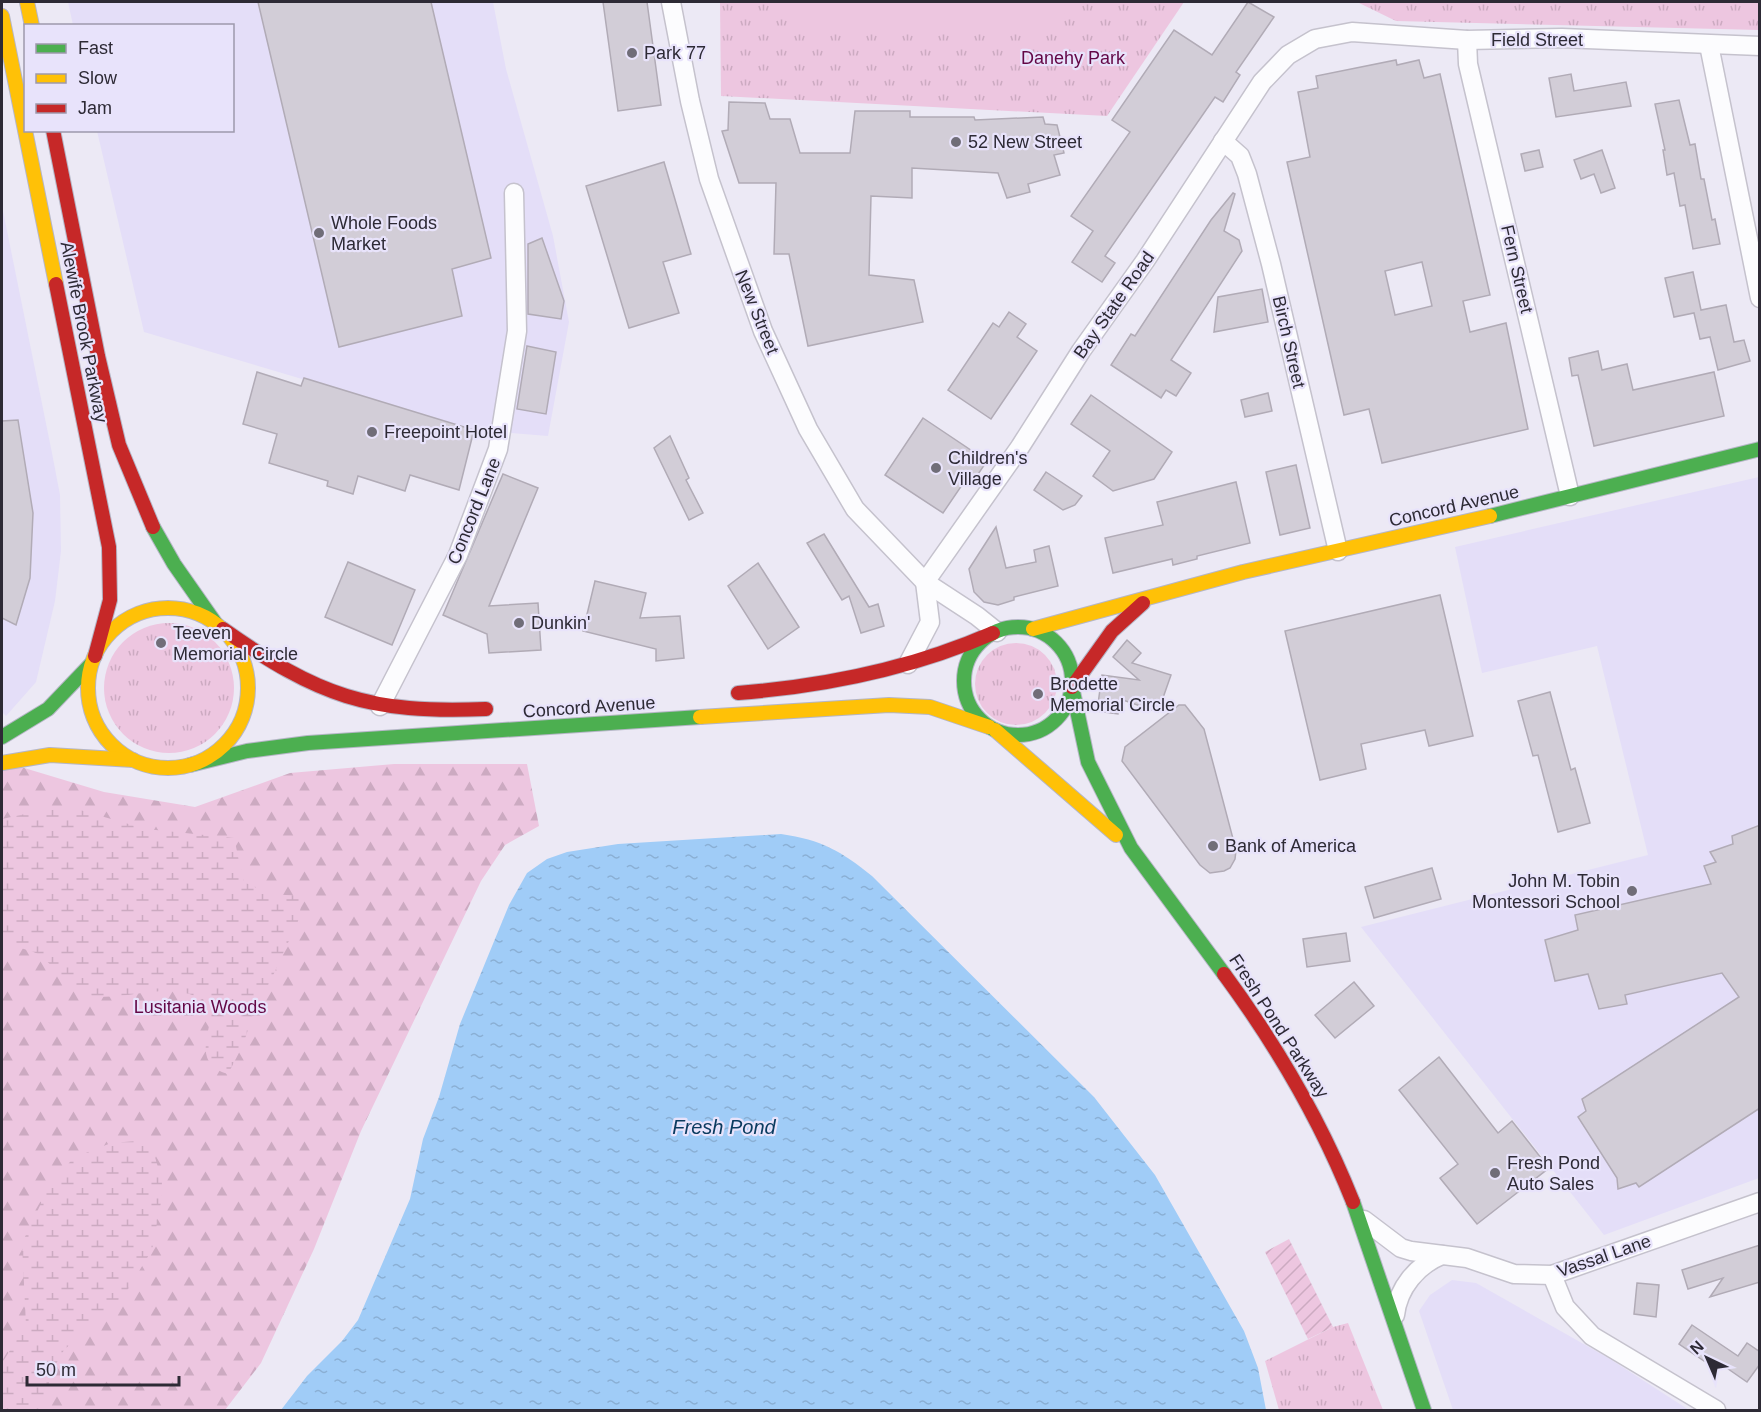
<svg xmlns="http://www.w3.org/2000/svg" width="1761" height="1412" font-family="Arial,sans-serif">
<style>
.built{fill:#e4def8}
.grass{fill:url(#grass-tufts)}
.forest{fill:url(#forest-firs)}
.wetland{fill:url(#wetland-marsh)}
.garden{fill:url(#garden-furrows)}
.pitch{fill:#edc6e0}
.water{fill:url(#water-ripples)}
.building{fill:#d2cdd7;stroke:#b1abb6;stroke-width:1.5;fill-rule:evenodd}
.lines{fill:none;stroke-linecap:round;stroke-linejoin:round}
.street-casing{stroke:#c5c2cd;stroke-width:21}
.fast-casing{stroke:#b5b6c6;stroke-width:16}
.slow-casing{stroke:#b5b6c6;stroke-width:16}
.jam-casing{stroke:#b5b6c6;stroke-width:16}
.street{stroke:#fcfcfe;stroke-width:18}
.fast{stroke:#4caf50;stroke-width:14}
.slow{stroke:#ffc107;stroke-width:14}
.jam{stroke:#c62828;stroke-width:14}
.poi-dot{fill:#706d78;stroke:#e8e3fb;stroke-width:2}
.labels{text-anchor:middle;stroke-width:4.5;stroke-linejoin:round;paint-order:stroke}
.street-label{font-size:18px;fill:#2d2a35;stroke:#e8e3fb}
.poi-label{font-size:18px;fill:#2d2a35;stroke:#e8e3fb;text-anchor:start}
.park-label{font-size:18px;fill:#630746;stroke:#e8e3fb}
.water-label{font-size:20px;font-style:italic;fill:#0a3b60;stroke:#e8e3fb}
</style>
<defs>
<pattern id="grass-tufts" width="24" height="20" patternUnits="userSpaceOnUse" patternTransform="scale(1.5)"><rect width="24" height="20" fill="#edc6e0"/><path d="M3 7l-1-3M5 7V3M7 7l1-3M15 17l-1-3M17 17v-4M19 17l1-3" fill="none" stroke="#ccaac1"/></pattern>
<pattern id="forest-firs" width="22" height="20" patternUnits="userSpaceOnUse" patternTransform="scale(1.5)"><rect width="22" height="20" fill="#edc6e0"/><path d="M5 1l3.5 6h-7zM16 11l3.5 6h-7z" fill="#ccaac1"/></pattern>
<pattern id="wetland-marsh" width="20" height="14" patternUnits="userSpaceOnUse" patternTransform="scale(1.5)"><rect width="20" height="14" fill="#edc6e0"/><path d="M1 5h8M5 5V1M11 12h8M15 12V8" fill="none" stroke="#ccaac1"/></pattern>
<pattern id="garden-furrows" width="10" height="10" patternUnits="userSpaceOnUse" patternTransform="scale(1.5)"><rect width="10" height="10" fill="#edc6e0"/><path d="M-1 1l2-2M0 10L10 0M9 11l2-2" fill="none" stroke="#ccaac1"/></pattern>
<pattern id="water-ripples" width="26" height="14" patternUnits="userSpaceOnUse" patternTransform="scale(1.5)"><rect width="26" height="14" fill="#a0ccf7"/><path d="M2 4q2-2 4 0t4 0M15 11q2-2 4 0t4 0" fill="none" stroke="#8aafd4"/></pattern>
</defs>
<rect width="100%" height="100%" fill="#ece9f5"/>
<g class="built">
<polygon points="68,2 493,2 506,69 553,236 569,322 548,436 474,430 144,332 97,131 232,130 232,26 73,25"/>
<polygon points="2,206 52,453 60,495 61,551 55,601 36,682 6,716 2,712"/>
<polygon points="1759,477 1759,1178 1604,1235 1361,927 1648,855 1597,646 1482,673 1455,547"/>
<polygon points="1452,1280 1476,1283 1610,1359 1689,1410 1453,1410 1419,1311 1430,1295"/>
</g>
<g class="grass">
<polygon points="720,2 1184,2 1107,116 721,96"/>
<polygon points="1357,2 1759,2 1759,30 1396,21"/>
<circle cx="169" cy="688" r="65"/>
<circle cx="1016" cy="684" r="41"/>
<polygon points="1348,1323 1383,1410 1279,1410 1265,1361 1333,1327"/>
</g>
<polygon class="forest" points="11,764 104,792 195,807 290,773 394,764 527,764 539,826 505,845 481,881 361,1131 314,1249 261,1363 225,1410 2,1410 2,768"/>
<g class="wetland">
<path d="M 73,808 L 146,829 L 234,838 L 244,882 L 269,894 L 302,896 L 299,919 L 270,982 L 254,1011 L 243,1045 L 228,1074 C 191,1063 211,1033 212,1007 C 175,974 129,1004 86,995 C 64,990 58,969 41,956 C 31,949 14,947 2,944 L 2,819 L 48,809 Z"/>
<polygon points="150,1140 162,1181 161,1202 152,1250 125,1294 64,1350 53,1369 41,1410 2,1410 2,1363 26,1325 22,1243 47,1191 73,1158 111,1143"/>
</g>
<polygon class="garden" points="1289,1239 1333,1327 1308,1339 1265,1252"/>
<polygon class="pitch" points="789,2 1065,2 1064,27 789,27"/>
<path class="water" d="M 781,834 C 822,840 841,851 872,876 L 1094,1097 L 1155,1175 L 1244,1331 L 1258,1368 L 1266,1410 L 281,1410 L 307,1376 L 342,1341 L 358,1320 L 410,1199 L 423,1139 L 439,1097 L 460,1024 L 509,905 L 527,873 L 547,859 L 567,852 L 618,844 Z"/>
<g class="building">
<polygon points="258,2 431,2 491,258 452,269 462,316 339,347"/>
<polygon points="603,2 647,2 661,105 618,111"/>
<polygon points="1248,2 1274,17 1236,72 1240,75 1223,102 1215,97 1105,256 1115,263 1102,282 1072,262 1093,231 1071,216 1130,132 1112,120 1174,30 1212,55"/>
<path d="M 1396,60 L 1397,65 L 1419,60 L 1424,78 L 1440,74 L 1490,295 L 1463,301 L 1470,332 L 1506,323 L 1528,429 L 1382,463 L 1369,409 L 1344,415 L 1287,162 L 1310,157 L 1298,92 L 1318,88 L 1316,76 ZM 1422,262 L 1432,306 L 1395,315 L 1385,271 Z"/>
<polygon points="1571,74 1574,91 1626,82 1631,106 1556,117 1549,78"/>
<polygon points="1679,100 1690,145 1695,144 1701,179 1704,179 1712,220 1715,219 1720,244 1693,249 1685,205 1680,206 1674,173 1667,175 1663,150 1665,150 1655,104"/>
<polygon points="729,102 765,103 770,119 790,119 800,153 850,153 855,111 910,111 910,117 974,117 975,120 1043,117 1045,124 1057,125 1064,153 1054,155 1060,175 1028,184 1030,192 1007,198 998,173 912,168 912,198 871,196 869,275 914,280 923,322 808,346 789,254 774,254 776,183 739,183 722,131 728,130"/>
<polygon points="1539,150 1543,167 1525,171 1521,154"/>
<polygon points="1602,150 1615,188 1601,193 1594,174 1581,179 1574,160"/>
<polygon points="664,162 691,254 663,262 679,313 629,328 586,186"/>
<polygon points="1233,193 1235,194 1224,231 1239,240 1242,251 1171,360 1191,373 1176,396 1166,390 1161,398 1111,365 1131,334 1135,336 1211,220"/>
<polygon points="542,238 564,301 561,319 528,314 528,244"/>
<polygon points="1693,272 1701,310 1726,305 1734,342 1744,340 1750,361 1718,370 1710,337 1700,339 1694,313 1674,317 1665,278"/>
<polygon points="1262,289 1268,322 1214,332 1218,297"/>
<polygon points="1009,312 1026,324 1017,337 1037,351 991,419 948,390 993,323 999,327"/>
<polygon points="527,346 556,352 546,414 517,409"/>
<polygon points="1598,351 1602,370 1627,364 1633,390 1714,372 1724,416 1594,446 1578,375 1572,376 1569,358"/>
<polygon points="257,372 301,386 304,378 474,430 459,490 410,475 405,491 358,476 353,494 327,486 328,481 269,463 277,434 243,424"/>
<polygon points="1268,393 1272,411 1245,417 1241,400"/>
<polygon points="1091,395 1172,452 1154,479 1113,491 1093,476 1110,451 1071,424"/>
<polygon points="923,418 987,461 970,486 964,482 943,513 885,475"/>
<polygon points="18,420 33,513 30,578 16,625 2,618 2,421"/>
<polygon points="670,436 689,478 686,480 703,513 689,520 654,448"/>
<polygon points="1296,465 1310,528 1280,535 1266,472"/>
<polygon points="1046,472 1082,496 1075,505 1063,510 1034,490"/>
<polygon points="503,474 538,488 489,606 538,603 541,650 489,653 487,634 443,615"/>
<polygon points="1236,482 1250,543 1197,556 1197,559 1173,565 1172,559 1113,573 1105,538 1163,525 1157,502"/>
<polygon points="996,527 1006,568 1036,562 1034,550 1049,546 1058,586 1014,597 1014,600 998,605 984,602 974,592 969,569"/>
<polygon points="824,534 869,607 878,604 884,626 861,633 849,596 842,600 807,543"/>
<polygon points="348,562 415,590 392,645 325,617"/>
<polygon points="758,563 799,627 768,649 728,586"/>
<polygon points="595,581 646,593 640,618 680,616 684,658 656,661 656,649 583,631"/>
<polygon points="1440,595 1473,736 1429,746 1425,730 1361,744 1366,769 1320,780 1285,631"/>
<polygon points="1127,640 1141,653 1132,663 1171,675 1158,712 1120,699 1118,714 1097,711 1102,675 1139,680 1113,657"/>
<polygon points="1550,692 1571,770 1575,768 1590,823 1558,832 1538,755 1533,756 1518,701"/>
<polygon points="1179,705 1185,705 1204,729 1236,850 1235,859 1230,868 1224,871 1210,873 1200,865 1122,761 1125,747"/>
<polygon points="1760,825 1760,1108 1639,1187 1636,1183 1618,1189 1617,1178 1578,1117 1586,1111 1582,1099 1739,997 1722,973 1625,995 1627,1004 1599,1009 1588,974 1555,981 1545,940 1578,930 1575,915 1711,884 1704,866 1716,862 1710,852 1733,844 1732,836"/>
<polygon points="1432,868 1441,899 1374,918 1365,887"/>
<polygon points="1346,933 1350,961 1307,967 1303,939"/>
<polygon points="1354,982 1374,1006 1335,1038 1315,1015"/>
<polygon points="1439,1057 1498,1133 1512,1121 1549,1168 1477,1224 1440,1178 1458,1164 1399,1090"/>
<polygon points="1760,1245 1760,1282 1710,1297 1723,1278 1688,1289 1682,1270"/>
<polygon points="1637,1283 1659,1285 1656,1317 1634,1314"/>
<polygon points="1692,1325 1738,1356 1747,1343 1760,1352 1760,1364 1747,1382 1708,1355 1704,1361 1679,1344"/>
</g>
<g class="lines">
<defs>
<g id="street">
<polyline points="671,2 690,101 709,179 763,331 808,429 855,509 925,582 977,616 997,632"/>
<polyline points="1467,40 1468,64 1570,496"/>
<polyline points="1709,45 1760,298"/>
<polyline points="1223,141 1240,156 1247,174 1271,264 1338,551"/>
<polyline points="925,582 1020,447 1081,351 1145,261 1262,82 1288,55 1315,39 1352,32 1467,40 1562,38 1760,46"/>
<polyline points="908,664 930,622 925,582"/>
<polyline points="380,706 458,555 498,449 517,331 514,193"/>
<polyline points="1364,1220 1401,1248 1411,1251 1467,1258 1514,1274 1552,1275 1760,1202"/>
<polyline points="1552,1275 1565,1307 1592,1336 1716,1410"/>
<path d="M 1395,1315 C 1398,1288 1417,1265 1442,1255"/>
</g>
<g id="fast">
<polyline points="1490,516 1760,449"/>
<polyline points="153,527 174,564 216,624"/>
<circle cx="1018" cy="681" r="54"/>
<polyline points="1072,687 1088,762 1131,848 1224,974"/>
<polyline points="2,737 48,709 91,664"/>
<polyline points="190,765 247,751 308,743 700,717"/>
<polyline points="1353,1202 1424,1410"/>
</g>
<g id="slow">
<polyline points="27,2 32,26"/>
<polyline points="2,16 56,284"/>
<circle cx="168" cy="688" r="80"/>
<polyline points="1033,629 1243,572 1490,516"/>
<polyline points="700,717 889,705 930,707 989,727"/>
<polyline points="995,730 1116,835"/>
<polyline points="2,763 50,755 133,760"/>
</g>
<g id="jam">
<polyline points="53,130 98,356 119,445 153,527"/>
<polyline points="56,284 109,547 110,600 95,656"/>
<path d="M 223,629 C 318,696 369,714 486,709"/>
<polyline points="1072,687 1112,631 1143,603"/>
<path d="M 738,693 C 827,686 911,669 993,633"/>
<path d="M 1224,974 C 1277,1046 1320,1119 1353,1202"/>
</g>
</defs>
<use href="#street" class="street-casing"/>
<use href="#fast" class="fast-casing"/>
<use href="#slow" class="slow-casing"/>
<use href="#jam" class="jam-casing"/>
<use href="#street" class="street"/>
<use href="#fast" class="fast"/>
<use href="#slow" class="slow"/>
<use href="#jam" class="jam"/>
</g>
<g class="poi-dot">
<circle cx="632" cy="53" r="6"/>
<circle cx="956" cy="142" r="6"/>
<circle cx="319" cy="233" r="6"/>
<circle cx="372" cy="432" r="6"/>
<circle cx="936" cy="468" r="6"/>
<circle cx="519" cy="623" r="6"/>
<circle cx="161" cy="643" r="6"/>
<circle cx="1038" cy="694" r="6"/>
<circle cx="1213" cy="846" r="6"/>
<circle cx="1632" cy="891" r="6"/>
<circle cx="1495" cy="1173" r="6"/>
</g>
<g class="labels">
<g class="street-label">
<text x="1537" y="46">Field Street</text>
<text transform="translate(1517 269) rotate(77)" y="6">Fern Street</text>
<text transform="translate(1114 305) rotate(-55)" y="6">Bay State Road</text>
<text transform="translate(757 312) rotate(68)" y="6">New Street</text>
<text transform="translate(84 332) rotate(79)" y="6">Alewife Brook Parkway</text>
<text transform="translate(1289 342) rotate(77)" y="6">Birch Street</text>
<text transform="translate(1454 506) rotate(-13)" y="6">Concord Avenue</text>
<text transform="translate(474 511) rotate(-68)" y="6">Concord Lane</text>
<text transform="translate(589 707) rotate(-4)" y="6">Concord Avenue</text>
<text transform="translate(1279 1026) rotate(57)" y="6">Fresh Pond Parkway</text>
<text transform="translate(1604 1256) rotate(-19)" y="6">Vassal Lane</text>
</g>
<g class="poi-label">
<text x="644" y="59">Park 77</text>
<text x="968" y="148">52 New Street</text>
<text x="331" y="229">Whole Foods<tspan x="331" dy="21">Market</tspan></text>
<text x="384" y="438">Freepoint Hotel</text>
<text x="948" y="464">Children's<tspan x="948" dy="21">Village</tspan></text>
<text x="531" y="629">Dunkin'</text>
<text x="173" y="639">Teeven<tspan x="173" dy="21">Memorial Circle</tspan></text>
<text x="1050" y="690">Brodette<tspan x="1050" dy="21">Memorial Circle</tspan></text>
<text x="1225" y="852">Bank of America</text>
<text x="1620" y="887" text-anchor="end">John M. Tobin<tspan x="1620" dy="21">Montessori School</tspan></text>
<text x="1507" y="1169">Fresh Pond<tspan x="1507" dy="21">Auto Sales</tspan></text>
</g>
<g class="park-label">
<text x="1073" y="64">Danehy Park</text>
<text x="200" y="1013">Lusitania Woods</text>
</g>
<g class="water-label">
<text x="724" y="1134">Fresh Pond</text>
</g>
</g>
<rect width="1761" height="1412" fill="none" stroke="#2d2a35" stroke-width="6"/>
<rect x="24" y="24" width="210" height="108" fill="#e8e3fb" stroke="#9d99ac" stroke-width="1.5"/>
<rect x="36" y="44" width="30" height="9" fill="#4caf50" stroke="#9d99ac" stroke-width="1.5"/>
<text x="78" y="54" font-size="18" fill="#2d2a35">Fast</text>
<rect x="36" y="74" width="30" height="9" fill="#ffc107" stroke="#9d99ac" stroke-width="1.5"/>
<text x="78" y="84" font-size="18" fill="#2d2a35">Slow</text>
<rect x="36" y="104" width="30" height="9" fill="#c62828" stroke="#9d99ac" stroke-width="1.5"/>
<text x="78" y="114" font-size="18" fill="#2d2a35">Jam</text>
<g transform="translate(1707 1358) rotate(316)" stroke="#e8e3fb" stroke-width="4.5" paint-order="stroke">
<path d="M0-4.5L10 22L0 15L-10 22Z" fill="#2d2a35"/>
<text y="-9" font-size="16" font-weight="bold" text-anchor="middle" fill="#2d2a35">N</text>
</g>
<path d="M27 1376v9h152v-9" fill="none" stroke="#2d2a35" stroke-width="3"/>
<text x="36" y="1376" font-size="18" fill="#2d2a35" stroke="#e8e3fb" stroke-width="4.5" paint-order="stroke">50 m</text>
</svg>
